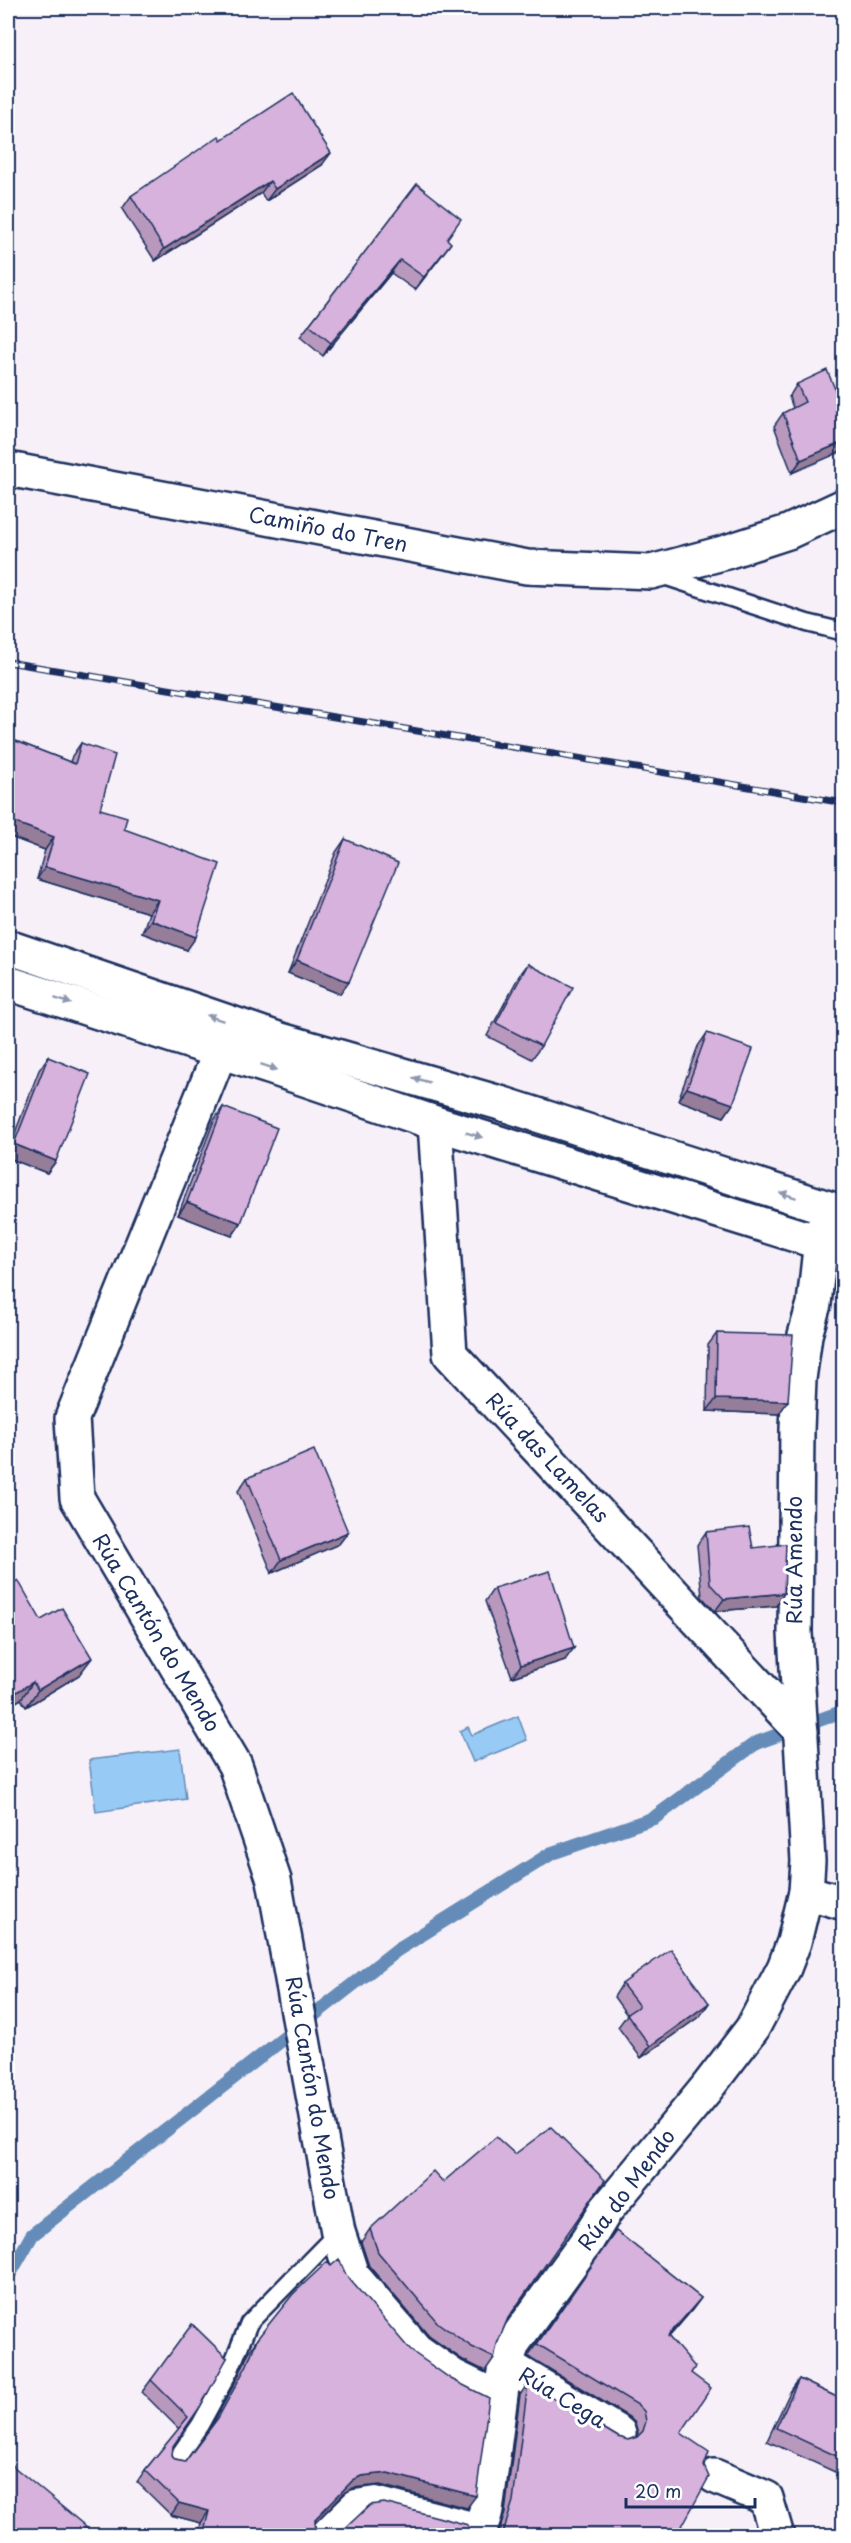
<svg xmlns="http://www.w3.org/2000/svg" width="851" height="2543" font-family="'Playpen Sans',sans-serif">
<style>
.water{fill:#97caf4;stroke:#658cb8;stroke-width:1.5}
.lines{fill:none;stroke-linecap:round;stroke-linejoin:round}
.stream{stroke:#658cb8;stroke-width:14}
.service-casing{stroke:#1b2f5e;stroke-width:21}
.pedestrian-casing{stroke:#1b2f5e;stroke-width:30}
.minor-casing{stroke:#1b2f5e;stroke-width:38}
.tertiary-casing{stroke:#1b2f5e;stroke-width:38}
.service{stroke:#fff;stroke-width:16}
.pedestrian{stroke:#fff;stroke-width:26}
.minor{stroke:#fff;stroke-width:33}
.tertiary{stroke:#fff;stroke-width:33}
.rail-casing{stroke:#1b2f5e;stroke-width:7}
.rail{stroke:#fff;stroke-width:4.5;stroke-dasharray:14;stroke-linecap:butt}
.wall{fill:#b899bd;stroke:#1b2f5e;stroke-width:1.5}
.shaded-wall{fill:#967d9a;stroke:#1b2f5e;stroke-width:1.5}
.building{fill:#d6b2dc;stroke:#1b2f5e;stroke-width:1.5}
.oneway{fill:#8d97ae}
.labels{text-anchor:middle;stroke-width:6;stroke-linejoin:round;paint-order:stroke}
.street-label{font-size:21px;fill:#1b2f5e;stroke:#fff}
</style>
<rect width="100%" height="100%" fill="#f7f0f8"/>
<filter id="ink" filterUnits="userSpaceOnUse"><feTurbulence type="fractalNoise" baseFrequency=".0167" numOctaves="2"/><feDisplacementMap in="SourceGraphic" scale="12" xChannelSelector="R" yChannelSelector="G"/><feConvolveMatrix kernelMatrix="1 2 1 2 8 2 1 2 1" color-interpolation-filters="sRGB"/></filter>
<g filter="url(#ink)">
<g class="water">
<polygon points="518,1716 527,1740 473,1762 460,1731 468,1727 472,1735"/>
<polygon points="180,1749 186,1799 96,1812 89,1760"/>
</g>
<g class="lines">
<polyline class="stream" points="8,2277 32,2235 397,1950 552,1853 654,1818 756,1743 844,1711"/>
<defs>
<g id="service">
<polyline points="658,574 807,623 844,632"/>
<polyline points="173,2464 200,2425 229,2372 249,2323 338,2232"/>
</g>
<polyline id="pedestrian" points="321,2536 355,2503 376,2500 480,2527"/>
<g id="minor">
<polyline points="8,469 527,567 651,572 723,553 788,532 844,506"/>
<polyline points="220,1052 72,1418 77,1498 235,1765 274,1880 338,2232 352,2275 416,2350 453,2376 500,2399"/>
<polyline points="435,1123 450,1354 801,1731"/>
<polyline points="806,1892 844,1903"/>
<polyline points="505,2364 619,2433"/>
<polyline points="714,2476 766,2498 777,2536"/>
<polyline points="478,2536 486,2511 505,2364 514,2342 587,2241 606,2210 706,2089 752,2029 784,1968 794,1942 806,1892 808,1861 795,1633 797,1430 799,1379 805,1335 814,1304 822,1230"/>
</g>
<g id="tertiary">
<polyline points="8,947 281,1040 500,1103 844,1213"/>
<polyline points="8,983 272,1068 435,1123 844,1250"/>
</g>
</defs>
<use href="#service" class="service-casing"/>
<use href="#pedestrian" class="pedestrian-casing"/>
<use href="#minor" class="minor-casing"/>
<use href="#tertiary" class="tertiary-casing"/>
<use href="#service" class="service"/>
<use href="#pedestrian" class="pedestrian"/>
<use href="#minor" class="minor"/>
<use href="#tertiary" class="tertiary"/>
<defs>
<polyline id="rail" points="8,662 844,803"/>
</defs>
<use href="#rail" class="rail-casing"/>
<use href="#rail" class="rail"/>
</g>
<g class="wall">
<polygon points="221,140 322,165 266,201 261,193 155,261 122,209 131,196"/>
<polygon points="417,184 447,239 442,255 415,290 391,273 323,356 300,337"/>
<polygon points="797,384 840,401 843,400 792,473 774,426 783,413 793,408 789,397"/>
<polygon points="8,738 70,762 72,756 81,743 100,809 124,829 187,950 142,933 149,913 37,879 45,850 8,836"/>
<polygon points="345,839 349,982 340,994 288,973 336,852"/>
<polygon points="528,964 541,1046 532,1059 487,1036 519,976"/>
<polygon points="707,1033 733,1104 724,1117 678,1100 698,1046"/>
<polygon points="48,1057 56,1161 47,1173 8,1158 8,1151 39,1070"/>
<polygon points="223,1107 241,1223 232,1236 178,1215 214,1120"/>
<polygon points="717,1333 779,1414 707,1411 708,1345"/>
<polygon points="247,1478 348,1532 339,1544 272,1573 238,1491"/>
<polygon points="706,1532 753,1548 784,1593 776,1606 715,1611 702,1597 697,1545"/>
<polygon points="8,1587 41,1620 79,1675 26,1707 21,1699 8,1707"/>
<polygon points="494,1588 565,1660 512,1677 485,1601"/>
<polygon points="622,1984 709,2003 700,2016 641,2058 618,2027 627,2015 614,1997"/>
<polygon points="370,2229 508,2318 497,2344 494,2358 485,2371 463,2360 429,2336 369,2266 361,2242"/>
<polygon points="616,2231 701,2298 692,2310 669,2337 691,2373 681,2433 677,2535 498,2535 505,2513 520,2395 528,2383 618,2437 628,2440 636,2437 638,2433 635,2423 629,2417 528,2356"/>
<polygon points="331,2266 346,2275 467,2508 380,2485 353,2488 345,2492 315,2523 315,2528 322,2535 198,2535 201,2523 171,2515 137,2482 145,2470 179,2429 142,2392 151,2380 227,2358 173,2446 172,2456 175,2460 185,2462 211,2427 238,2377 249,2352 257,2339"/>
<polygon points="799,2379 843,2400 843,2460 835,2472 767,2441 790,2392"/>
</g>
<g class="shaded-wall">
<polygon points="331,153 322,165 266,201 275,189"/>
<polygon points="270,181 261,193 155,261 164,249"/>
<polygon points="451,243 442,255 415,290 424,277"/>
<polygon points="400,260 391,273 323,356 331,343"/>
<polygon points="843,442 843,451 792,473 801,460"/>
<polygon points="8,820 54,837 45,850 8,836"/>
<polygon points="45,867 158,900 149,913 37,879"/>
<polygon points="151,920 196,937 187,950 142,933"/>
<polygon points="297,960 349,982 340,994 288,973"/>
<polygon points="687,1088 733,1104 724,1117 678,1100"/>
<polygon points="14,1144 56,1161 47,1173 8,1158 8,1154"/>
<polygon points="187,1202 241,1223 232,1236 178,1215"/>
<polygon points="716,1399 788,1401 779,1414 707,1411"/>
<polygon points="348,1532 339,1544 272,1573 281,1560"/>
<polygon points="784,1593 776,1606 715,1611 724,1599"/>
<polygon points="574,1648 565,1660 512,1677 521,1665"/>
<polygon points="92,1658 79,1675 26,1707 38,1690"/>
<polygon points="33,1682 21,1699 8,1707 8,1699 10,1696"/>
<polygon points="709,2003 700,2016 641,2058 650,2046"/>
<polygon points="701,2298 692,2310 659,2348 668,2336"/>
<polygon points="388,2473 476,2496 467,2508 380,2485 353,2488 345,2492 307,2531 315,2519 353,2480 361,2476"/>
<polygon points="179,2503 209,2511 201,2523 171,2515"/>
</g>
<g class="building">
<polygon points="293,93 331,153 275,189 270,181 164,249 131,196 219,136 221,140"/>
<polygon points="417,184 461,219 447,239 451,243 424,277 400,260 331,343 309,325"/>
<polygon points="827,370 840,401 843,400 843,442 801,460 783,413 805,402 797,384"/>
<polygon points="8,738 75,764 81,743 115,755 100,809 127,817 124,829 220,864 196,937 151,920 158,900 45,867 54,837 8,820"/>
<polygon points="345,839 398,863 349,982 297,960"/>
<polygon points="528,964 573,987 541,1046 496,1023"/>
<polygon points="707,1033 753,1049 733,1104 687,1088"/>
<polygon points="48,1057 90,1074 56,1161 14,1144"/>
<polygon points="223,1107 277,1128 241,1223 187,1202"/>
<polygon points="717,1333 793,1335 788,1401 716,1399"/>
<polygon points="314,1450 348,1532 281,1560 247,1478"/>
<polygon points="749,1527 753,1548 786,1544 784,1593 724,1599 710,1584 706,1532"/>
<polygon points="550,1571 574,1648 521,1665 494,1588"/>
<polygon points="18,1580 41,1620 62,1608 92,1658 38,1690 33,1682 10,1696 8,1692 8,1587"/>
<polygon points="671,1949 709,2003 650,2046 627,2014 639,2006 622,1984"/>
<polygon points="551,2127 605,2180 508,2318 497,2344 494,2358 472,2347 438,2323 378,2252 370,2229 433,2171 443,2182 496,2137 515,2154"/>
<polygon points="616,2231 701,2298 668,2336 695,2367 691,2373 711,2388 681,2433 709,2452 704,2466 709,2477 677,2535 500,2535 504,2530 513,2501 528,2383 618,2437 628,2440 637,2437 643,2431 646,2421 644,2411 638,2405 537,2344"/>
<polygon points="339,2259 346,2275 410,2350 451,2379 489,2398 476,2496 388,2473 361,2476 353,2480 315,2519 315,2528 322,2535 203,2535 209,2511 179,2503 145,2470 188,2417 151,2380 192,2324 227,2358 200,2407 173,2446 172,2456 175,2460 185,2462 218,2418 247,2365 257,2339 293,2294 327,2262 331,2266"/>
<polygon points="799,2379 843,2400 843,2459 776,2428"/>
<polygon points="8,2462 84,2525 92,2535 8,2535"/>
<polygon points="384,2503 468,2525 472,2535 338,2535 370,2505"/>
</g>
<defs><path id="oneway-solid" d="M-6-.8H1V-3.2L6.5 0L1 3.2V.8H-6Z" transform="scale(1.5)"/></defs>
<g class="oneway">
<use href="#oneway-solid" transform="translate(63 1001) rotate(18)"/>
<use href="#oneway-solid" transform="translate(215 1018) rotate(-161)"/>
<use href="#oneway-solid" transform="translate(269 1067) rotate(18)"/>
<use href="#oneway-solid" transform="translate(421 1080) rotate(-164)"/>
<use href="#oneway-solid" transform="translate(474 1135) rotate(17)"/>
<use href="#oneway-solid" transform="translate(788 1195) rotate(-162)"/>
</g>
</g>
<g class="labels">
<g class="street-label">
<text transform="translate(328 530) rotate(11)" y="7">Camiño do Tren</text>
<text transform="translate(547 1458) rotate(47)" y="7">Rúa das Lamelas</text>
<text transform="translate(795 1560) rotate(-90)" y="7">Rúa Amendo</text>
<text transform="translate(156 1633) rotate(59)" y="7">Rúa Cantón do Mendo</text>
<text transform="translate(312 2088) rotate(80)" y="7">Rúa Cantón do Mendo</text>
<text transform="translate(627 2190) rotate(-53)" y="7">Rúa do Mendo</text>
<text transform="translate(562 2398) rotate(31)" y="7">Rúa Cega</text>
</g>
</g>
<rect width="851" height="2543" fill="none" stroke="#fff" stroke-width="30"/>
<rect x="15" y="15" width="821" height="2513" fill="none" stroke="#1b2f5e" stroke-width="2" filter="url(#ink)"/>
<path d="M626 2498v9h129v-9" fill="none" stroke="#1b2f5e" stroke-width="3"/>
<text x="635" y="2498" font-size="18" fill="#1b2f5e" stroke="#ffffff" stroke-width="4.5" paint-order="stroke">20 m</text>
</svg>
